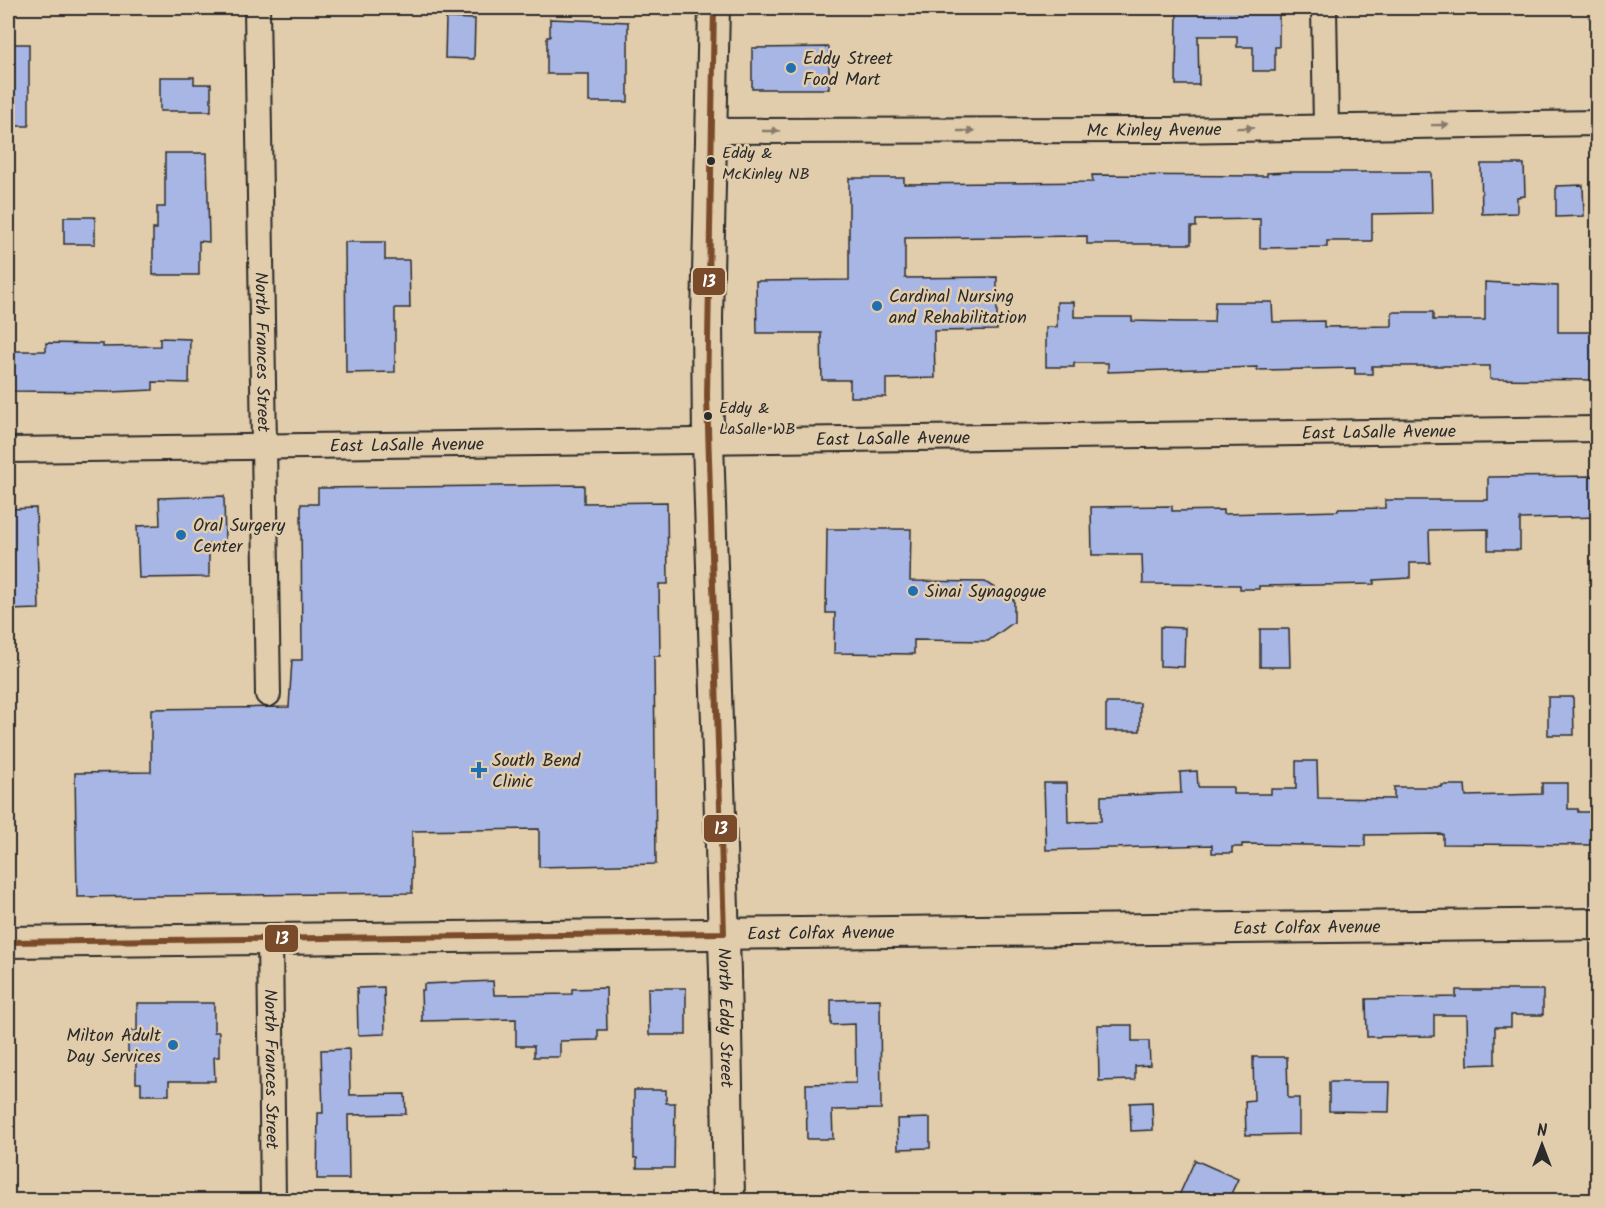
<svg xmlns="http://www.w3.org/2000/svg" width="1605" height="1208" font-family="Kalam,sans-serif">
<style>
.building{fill:#a7b6e5;stroke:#2b2b2b;stroke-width:1.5}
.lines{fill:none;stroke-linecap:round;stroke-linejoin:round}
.minor-casing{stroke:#2b2b2b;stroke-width:28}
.major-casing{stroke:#2b2b2b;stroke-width:34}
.minor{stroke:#e1ccab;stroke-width:24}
.major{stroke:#e1ccab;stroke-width:30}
.bus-1-casing{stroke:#e1ccab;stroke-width:10}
.bus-1{stroke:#7a4b2a;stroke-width:6}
.oneway{fill:#867c6b}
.poi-dot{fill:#1f6fb2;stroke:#e1ccab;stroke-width:2}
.bus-dot{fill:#2b2b2b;stroke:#e1ccab;stroke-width:2}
.labels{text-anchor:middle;stroke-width:5;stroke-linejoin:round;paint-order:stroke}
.bus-label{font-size:16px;fill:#2b2b2b;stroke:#e1ccab;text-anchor:start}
.poi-label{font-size:18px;fill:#2b2b2b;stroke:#e1ccab;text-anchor:start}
.street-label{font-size:18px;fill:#2b2b2b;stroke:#e1ccab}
.line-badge{stroke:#e1ccab;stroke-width:2}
.badge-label{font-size:16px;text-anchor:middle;font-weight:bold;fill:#fff}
</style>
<rect width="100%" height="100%" fill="#e1ccab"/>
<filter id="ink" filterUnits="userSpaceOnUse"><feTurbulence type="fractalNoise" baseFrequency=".0167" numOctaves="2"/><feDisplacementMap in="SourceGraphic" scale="12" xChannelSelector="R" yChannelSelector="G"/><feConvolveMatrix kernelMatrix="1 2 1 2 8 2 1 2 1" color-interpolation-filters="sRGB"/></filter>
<g filter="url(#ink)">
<g class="building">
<polygon points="1177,8 1279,9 1279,47 1275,47 1275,71 1253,71 1253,47 1237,47 1237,36 1198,36 1199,85 1176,85"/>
<polygon points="446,18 475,19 474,59 445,58"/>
<polygon points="550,19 628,22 628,102 589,102 589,74 547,74 547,37 550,37"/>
<rect x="8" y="44" width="21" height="82"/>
<polygon points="829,47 829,89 752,89 752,48"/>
<polygon points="160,77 194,77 194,84 211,84 211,111 160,111"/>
<polygon points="165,153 207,153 209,242 199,241 199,275 153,275 153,229 157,229 157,207 165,207"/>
<polygon points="1481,164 1524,164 1525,196 1517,197 1517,213 1482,214"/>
<polygon points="1289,172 1431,172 1432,213 1372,214 1372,241 1327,241 1327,247 1260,248 1260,219 1196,220 1196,227 1191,227 1191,244 1087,244 1087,236 905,238 905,278 997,277 997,330 934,331 935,378 886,379 886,397 850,397 850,380 822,380 821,333 757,333 756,281 849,280 849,178 904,178 904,184 1093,182 1092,175 1267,176 1267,173"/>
<polygon points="1583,185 1584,216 1556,217 1556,186"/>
<rect x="64" y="217" width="31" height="27"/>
<polygon points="345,242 385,242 385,260 409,260 410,308 395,308 395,372 346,373"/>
<polygon points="1485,282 1558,286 1558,332 1598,332 1598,380 1490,379 1490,366 1372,366 1372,374 1355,374 1355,368 1257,370 1257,367 1108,372 1108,363 1074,363 1074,367 1046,367 1046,327 1057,327 1057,302 1074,302 1074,317 1132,317 1132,321 1181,322 1214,322 1215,302 1272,302 1273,322 1324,321 1324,327 1392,326 1392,312 1433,312 1433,320 1485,320"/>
<polygon points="160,338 190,339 189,383 153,382 153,390 112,392 12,391 12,383 9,383 9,351 46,351 46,343 103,344 103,347 160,346"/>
<polygon points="1598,476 1598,517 1520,519 1520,550 1488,550 1488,529 1429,530 1430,563 1410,563 1410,578 1374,580 1374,584 1259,586 1259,589 1240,589 1240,585 1143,584 1142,555 1092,555 1091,507 1172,506 1172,511 1223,510 1223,514 1338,511 1338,509 1385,508 1385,500 1488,500 1488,477"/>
<polygon points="584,485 584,503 667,502 668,584 659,584 660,656 654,656 656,864 539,867 539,829 412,831 412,893 77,897 75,773 151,772 151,709 289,707 292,660 302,660 301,504 318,504 318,488"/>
<polygon points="224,496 225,544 209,544 209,577 139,578 137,526 160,525 159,498"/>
<polygon points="36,508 39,609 8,610 8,509"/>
<polygon points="827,529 911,529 910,581 985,582 1014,600 1014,622 988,641 914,640 914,654 834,653 835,613 826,613"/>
<polygon points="1160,627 1185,628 1184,667 1160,666"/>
<polygon points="1260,629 1289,629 1290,667 1260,667"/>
<polygon points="1548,697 1573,697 1574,735 1548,735"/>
<rect x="1106" y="703" width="34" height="28"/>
<polygon points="1296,761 1317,761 1318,798 1394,799 1394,787 1442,787 1442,785 1465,785 1466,796 1542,794 1542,783 1568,783 1568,809 1578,809 1578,812 1598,812 1598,845 1443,844 1443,834 1365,835 1365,846 1242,844 1242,847 1232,847 1232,853 1212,853 1212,845 1046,850 1044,783 1067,783 1068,822 1101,821 1101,796 1181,793 1180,772 1197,771 1198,787 1233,787 1233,794 1271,794 1271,789 1296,789"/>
<polygon points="493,981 494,995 572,994 572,989 606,988 607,1030 598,1030 598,1040 560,1041 560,1057 534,1057 534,1046 516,1046 516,1019 422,1021 421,990 424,990 424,984"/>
<polygon points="384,987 385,1034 358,1035 357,988"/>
<polygon points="648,988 686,988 686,1035 649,1035"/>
<polygon points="1456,990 1543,990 1543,1015 1511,1015 1511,1027 1495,1027 1495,1064 1468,1065 1467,1015 1434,1015 1434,1036 1367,1037 1366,999 1456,997"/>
<polygon points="880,999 881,1109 832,1110 833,1139 807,1139 806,1084 856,1083 855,1024 831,1025 831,1000"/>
<polygon points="137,1003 214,1003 214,1032 219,1032 219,1057 214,1057 215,1081 169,1081 169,1095 141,1095 141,1083 136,1083 136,1057 128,1057 128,1031 137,1031"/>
<polygon points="1098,1025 1132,1025 1132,1041 1149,1041 1150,1065 1135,1066 1135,1080 1099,1081"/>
<polygon points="349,1049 350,1095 405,1094 406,1114 348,1115 349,1179 317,1179 318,1113 323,1113 321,1050"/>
<polygon points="1253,1057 1287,1057 1288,1098 1299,1098 1299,1134 1246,1135 1245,1101 1254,1100"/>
<polygon points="1329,1082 1390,1082 1389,1112 1329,1111"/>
<polygon points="634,1090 666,1090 666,1103 675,1103 674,1168 637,1168 637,1158 634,1158"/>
<polygon points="1152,1102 1153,1130 1131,1131 1130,1103"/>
<polygon points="930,1118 930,1148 898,1149 897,1119"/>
<polygon points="1195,1160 1238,1179 1228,1200 1177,1200"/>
</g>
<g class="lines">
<defs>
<g id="minor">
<path id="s1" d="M 257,8 L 268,694"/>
<polyline points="1324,8 1326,127"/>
<path id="s2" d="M 712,131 L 1168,130 L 1598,123"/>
<path id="s3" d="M 8,450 L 1598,429"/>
<path id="s4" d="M 270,939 L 273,1200"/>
</g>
<g id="major">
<path id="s5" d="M 714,8 L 707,318 L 708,442 L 725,972 L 729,1200"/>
<path id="s6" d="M 8,942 L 1598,924"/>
</g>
</defs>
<use href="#minor" class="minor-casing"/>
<use href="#major" class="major-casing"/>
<use href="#minor" class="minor"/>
<use href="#major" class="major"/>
<defs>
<polyline id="bus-1" points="8,942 724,933 707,396 714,8"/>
</defs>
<use href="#bus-1" class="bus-1-casing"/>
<use href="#bus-1" class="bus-1"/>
</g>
<defs><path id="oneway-solid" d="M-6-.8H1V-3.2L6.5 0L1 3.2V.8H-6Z" transform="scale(1.5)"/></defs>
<g class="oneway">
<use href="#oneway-solid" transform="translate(1440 125) rotate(-1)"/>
<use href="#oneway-solid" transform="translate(1245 128) rotate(-1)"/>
<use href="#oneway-solid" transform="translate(771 131)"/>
<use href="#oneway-solid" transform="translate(966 131)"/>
</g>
</g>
<g class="poi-dot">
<circle cx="791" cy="68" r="6"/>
<circle cx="877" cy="306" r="6"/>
<circle cx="181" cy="535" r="6"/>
<circle cx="913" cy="591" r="6"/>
<path d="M476 761h6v6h6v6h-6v6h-6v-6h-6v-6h6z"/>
<circle cx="173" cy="1045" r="6"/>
</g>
<g class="bus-dot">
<circle cx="711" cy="161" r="5"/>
<circle cx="708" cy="416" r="5"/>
</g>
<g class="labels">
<g class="bus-label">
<text x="722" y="158">Eddy &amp;<tspan x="722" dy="21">McKinley NB</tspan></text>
<text x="719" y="413">Eddy &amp;<tspan x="719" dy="21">LaSalle WB</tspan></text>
</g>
<g class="poi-label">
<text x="803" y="64">Eddy Street<tspan x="803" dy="21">Food Mart</tspan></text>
<text x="889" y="302">Cardinal Nursing<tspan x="889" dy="21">and Rehabilitation</tspan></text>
<text x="193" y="531">Oral Surgery<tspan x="193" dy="21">Center</tspan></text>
<text x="925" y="597">Sinai Synagogue</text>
<text x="492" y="766">South Bend<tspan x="492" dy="21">Clinic</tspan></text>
<text x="161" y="1041" text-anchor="end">Milton Adult<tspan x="161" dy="21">Day Services</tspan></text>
</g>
<g class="street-label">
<text dy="6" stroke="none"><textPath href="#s2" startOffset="442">Mc Kinley Avenue</textPath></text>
<text dy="6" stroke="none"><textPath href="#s1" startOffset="344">North Frances Street</textPath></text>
<text dy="6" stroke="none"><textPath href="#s3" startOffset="1371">East LaSalle Avenue</textPath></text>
<text dy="6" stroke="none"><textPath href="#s3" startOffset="885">East LaSalle Avenue</textPath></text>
<text dy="6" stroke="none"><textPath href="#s3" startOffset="399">East LaSalle Avenue</textPath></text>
<text dy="6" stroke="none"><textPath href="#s6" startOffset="1299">East Colfax Avenue</textPath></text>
<text dy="6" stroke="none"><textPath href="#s6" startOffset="813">East Colfax Avenue</textPath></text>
<text dy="6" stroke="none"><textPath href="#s5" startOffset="1010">North Eddy Street</textPath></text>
<text dy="6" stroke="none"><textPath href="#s4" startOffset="130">North Frances Street</textPath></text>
</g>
</g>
<g class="line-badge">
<rect x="692" y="267" width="34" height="29" rx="6" fill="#7a4b2a"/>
<rect x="703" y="814" width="35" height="29" rx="6" fill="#7a4b2a"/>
<rect x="264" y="924" width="35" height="29" rx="6" fill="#7a4b2a"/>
</g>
<g class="badge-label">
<text x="709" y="287">13</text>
<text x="721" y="834">13</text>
<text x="282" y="944">13</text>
</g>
<rect width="1605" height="1208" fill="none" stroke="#e1ccab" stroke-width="30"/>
<rect x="15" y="15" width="1575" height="1178" fill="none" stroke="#2b2b2b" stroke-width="2" filter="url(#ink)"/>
<g transform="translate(1542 1145)" stroke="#e1ccab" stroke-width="4.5" paint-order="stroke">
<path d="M0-4.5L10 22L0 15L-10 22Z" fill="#2b2b2b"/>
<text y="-9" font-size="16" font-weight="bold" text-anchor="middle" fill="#2b2b2b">N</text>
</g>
</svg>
